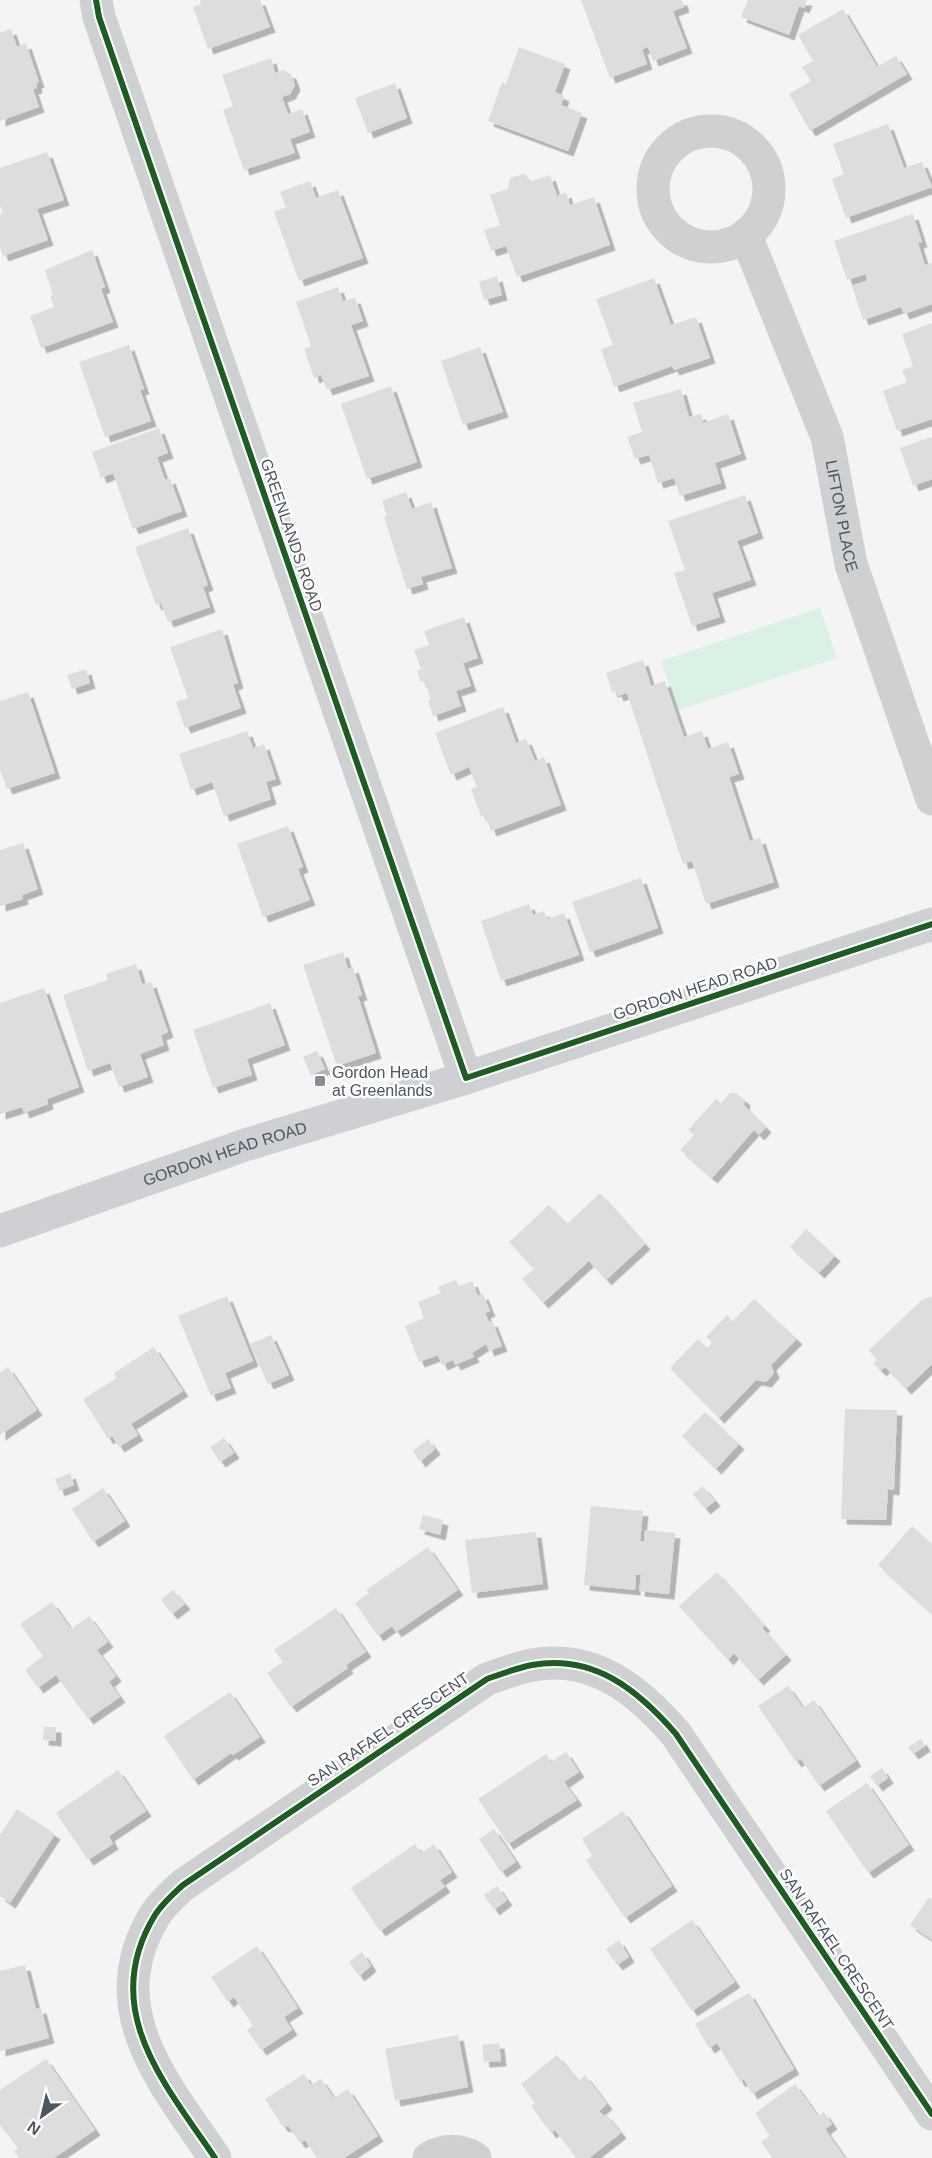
<svg xmlns="http://www.w3.org/2000/svg" width="932" height="2158" font-family="Arial,sans-serif">
<style>
.green{fill:#d9f2e3}
.building{fill:#ddddde;filter:url(#shadow)}
.lines{fill:none;stroke-linecap:round;stroke-linejoin:round}
.minor{stroke:#ced0d2;stroke-width:33}
.secondary{stroke:#ced0d4;stroke-width:33}
.cycleway-casing{stroke:#fff;stroke-width:10}
.cycleway{stroke:#1b5e20;stroke-width:6}
.poi-dot{fill:#868d94;stroke:#fff;stroke-width:2}
.labels{text-anchor:middle;stroke-width:5;stroke-linejoin:round;paint-order:stroke}
.street-label{font-size:16px;fill:#4a5661;stroke:#fff}
.poi-label{font-size:16px;fill:#4a5661;stroke:#fff;text-anchor:start}
</style>
<defs>
<filter id="shadow"><feDropShadow dx="5.5" dy="5.5" stdDeviation="0" flood-color="#0004"/></filter>
</defs>
<rect width="100%" height="100%" fill="#f4f4f4"/>
<polygon class="green" points="820,608 837,658 678,710 661,661"/>
<g class="building">
<polygon points="200,0 260,0 270,27 208,49 193,7 201,4"/>
<polygon points="581,0 682,0 684,7 673,11 687,48 653,61 648,47 642,49 647,64 610,78"/>
<polygon points="748,0 807,0 804,8 799,6 789,35 741,17"/>
<polygon points="843,9 877,67 896,56 907,74 810,131 789,94 811,81 802,67 813,61 798,35"/>
<polygon points="11,29 17,47 26,43 39,82 36,83 37,88 33,89 39,107 0,121 0,33"/>
<polygon points="519,47 565,64 555,92 564,96 561,105 582,113 568,151 488,121 502,82 506,84"/>
<polygon points="271,58 275,73 283,70 291,74 295,85 290,94 282,97 288,114 302,109 310,132 290,139 295,153 244,170 223,110 233,106 222,75"/>
<polygon points="395,83 407,118 368,133 355,98"/>
<polygon points="888,124 904,168 922,162 932,187 846,218 832,179 844,174 833,144"/>
<polygon points="47,152 64,200 37,209 48,240 3,256 0,248 0,214 3,213 0,206 0,168"/>
<polygon points="524,174 532,181 550,175 557,196 566,192 570,205 594,197 610,245 517,277 506,246 491,251 484,230 500,225 490,195 508,189 510,178"/>
<polygon points="310,181 316,198 338,190 363,258 299,281 274,212 286,207 280,192"/>
<polygon points="913,214 922,242 918,243 925,265 932,263 932,304 904,314 901,307 863,320 852,286 867,281 866,274 847,280 834,241"/>
<polygon points="92,250 105,287 101,289 113,322 41,348 30,316 54,307 50,296 53,295 45,270"/>
<polygon points="497,276 502,295 484,300 479,282"/>
<polygon points="654,278 671,325 696,317 710,358 674,370 672,366 614,387 601,349 613,345 596,299"/>
<polygon points="338,287 343,301 355,298 363,321 351,325 369,376 327,390 321,375 314,378 304,349 311,346 296,302"/>
<polygon points="932,323 932,419 897,431 883,391 907,382 902,370 913,366 902,334"/>
<polygon points="129,345 144,389 140,390 151,421 105,437 79,362"/>
<polygon points="480,347 503,412 463,425 441,361"/>
<polygon points="391,386 417,462 367,479 341,404"/>
<polygon points="681,389 689,417 701,414 703,423 728,414 741,454 715,463 721,483 680,496 674,478 658,483 649,455 635,459 627,437 642,432 633,403"/>
<polygon points="159,428 168,453 157,457 165,480 170,478 182,511 133,529 113,473 101,478 92,452"/>
<polygon points="932,437 932,479 913,486 900,448"/>
<polygon points="406,492 412,509 431,502 452,568 421,577 423,584 407,589 384,517 387,516 382,501"/>
<polygon points="745,495 758,533 737,541 751,580 712,593 720,617 692,626 674,573 685,570 668,521"/>
<polygon points="188,528 208,585 203,587 210,607 168,622 161,603 156,605 135,547"/>
<polygon points="464,617 478,658 463,663 471,686 456,691 461,706 433,716 428,700 431,699 425,681 421,682 417,671 421,669 414,650 429,645 424,631"/>
<polygon points="222,629 238,683 233,685 241,708 185,728 176,702 188,698 170,647"/>
<polygon points="643,660 651,686 665,681 684,737 702,731 708,749 728,742 739,774 729,777 750,841 760,838 774,882 706,904 692,861 683,864 627,693 618,696 616,691 612,692 606,673"/>
<polygon points="86,669 90,683 72,689 67,675"/>
<polygon points="28,692 55,773 7,789 0,770 0,701"/>
<polygon points="503,707 516,743 526,739 535,761 544,757 561,805 491,831 485,815 481,816 471,789 477,787 469,767 451,775 435,733"/>
<polygon points="247,731 253,748 264,744 276,779 266,782 271,799 224,816 212,782 191,790 179,754"/>
<polygon points="288,826 303,867 298,869 310,900 263,917 237,844"/>
<polygon points="23,843 38,889 22,895 23,899 0,906 0,850"/>
<polygon points="641,878 658,928 590,952 572,902"/>
<polygon points="529,904 533,915 544,911 547,919 564,913 579,955 501,981 481,921"/>
<polygon points="343,952 348,969 353,967 362,995 358,996 376,1053 337,1066 303,965"/>
<polygon points="136,964 142,984 151,982 168,1032 161,1035 164,1045 140,1054 148,1077 119,1087 110,1063 88,1071 63,995 108,980 106,974"/>
<polygon points="44,988 79,1087 47,1099 48,1104 24,1113 22,1107 0,1114 0,1003"/>
<polygon points="270,1003 285,1045 247,1059 252,1075 213,1088 193,1030"/>
<polygon points="317,1051 325,1069 311,1075 303,1057"/>
<polygon points="730,1093 736,1093 745,1100 744,1105 766,1127 759,1135 754,1130 712,1178 680,1150 694,1135 688,1130 716,1099 721,1103"/>
<polygon points="600,1193 645,1244 606,1280 589,1261 543,1303 522,1279 534,1269 509,1242 549,1205 567,1224"/>
<polygon points="806,1229 835,1256 819,1273 790,1247"/>
<polygon points="456,1280 459,1287 472,1281 478,1296 483,1294 490,1311 485,1313 489,1322 492,1321 502,1346 489,1351 486,1344 472,1353 474,1357 455,1365 453,1360 442,1365 438,1355 419,1362 405,1326 424,1318 418,1302 441,1293 438,1287"/>
<polygon points="227,1296 253,1361 225,1373 231,1388 211,1396 178,1316"/>
<polygon points="932,1296 932,1364 906,1389 885,1367 881,1371 873,1363 877,1360 869,1350 922,1300"/>
<polygon points="754,1299 797,1339 771,1365 774,1373 766,1382 756,1380 719,1418 670,1368 698,1339 707,1348 712,1342 706,1337 727,1315 733,1321"/>
<polygon points="271,1335 289,1375 268,1384 250,1344"/>
<polygon points="154,1347 183,1391 131,1424 138,1435 119,1447 112,1436 108,1439 83,1399 117,1378 114,1373"/>
<polygon points="8,1367 37,1410 0,1435 0,1372"/>
<polygon points="845,1409 897,1410 894,1490 888,1489 886,1520 841,1519"/>
<polygon points="705,1412 739,1444 716,1469 682,1436"/>
<polygon points="224,1438 234,1453 220,1462 210,1447"/>
<polygon points="428,1439 435,1449 420,1462 413,1451"/>
<polygon points="70,1473 74,1485 59,1491 55,1479"/>
<polygon points="703,1486 715,1501 705,1509 693,1494"/>
<polygon points="103,1488 125,1521 93,1542 72,1509"/>
<polygon points="591,1506 643,1511 640,1541 644,1541 645,1530 675,1533 669,1594 639,1591 641,1575 636,1575 635,1590 584,1585"/>
<polygon points="423,1515 443,1520 440,1535 419,1529"/>
<polygon points="912,1526 932,1544 932,1614 878,1565"/>
<polygon points="536,1532 543,1584 472,1593 465,1540"/>
<polygon points="428,1547 458,1590 396,1632 392,1626 378,1636 355,1603 369,1593 366,1590"/>
<polygon points="717,1572 765,1626 762,1628 786,1655 758,1680 734,1653 728,1660 679,1606"/>
<polygon points="173,1590 185,1604 172,1614 161,1600"/>
<polygon points="52,1602 71,1629 89,1616 108,1642 97,1650 116,1676 109,1682 120,1697 88,1719 56,1675 38,1688 25,1670 43,1656 20,1624"/>
<polygon points="336,1608 366,1652 346,1665 348,1668 291,1707 267,1673 283,1662 274,1650"/>
<polygon points="788,1686 803,1708 814,1700 856,1761 819,1786 801,1759 796,1762 758,1706"/>
<polygon points="230,1692 260,1737 233,1755 231,1753 193,1780 164,1736"/>
<polygon points="44,1727 56,1727 56,1741 43,1740"/>
<polygon points="921,1739 925,1746 913,1754 908,1747"/>
<polygon points="566,1752 579,1772 564,1782 577,1800 508,1844 478,1799 546,1754 551,1762"/>
<polygon points="882,1768 888,1778 877,1786 870,1776"/>
<polygon points="118,1770 146,1811 109,1836 113,1844 88,1860 56,1813"/>
<polygon points="867,1783 909,1845 868,1873 826,1811"/>
<polygon points="17,1809 55,1834 10,1903 0,1896 0,1835"/>
<polygon points="623,1811 672,1886 625,1918 586,1860 592,1856 582,1839"/>
<polygon points="494,1829 516,1862 501,1872 479,1839"/>
<polygon points="415,1844 421,1853 434,1844 452,1872 440,1880 445,1887 380,1931 351,1888"/>
<polygon points="497,1886 507,1900 494,1910 484,1895"/>
<polygon points="929,1897 932,1900 932,1940 910,1925"/>
<polygon points="692,1920 735,1982 692,2011 650,1949"/>
<polygon points="619,1940 629,1957 617,1965 606,1949"/>
<polygon points="257,1946 298,2008 284,2017 292,2030 261,2050 247,2030 253,2026 234,1997 228,2002 211,1977"/>
<polygon points="362,1952 371,1966 359,1976 349,1962"/>
<polygon points="25,1965 36,2009 41,2008 49,2038 0,2051 0,1971"/>
<polygon points="749,1993 794,2069 752,2094 744,2079 740,2082 717,2043 709,2048 695,2024"/>
<polygon points="458,2035 468,2087 395,2101 385,2049"/>
<polygon points="499,2043 501,2061 484,2062 482,2045"/>
<polygon points="557,2055 578,2081 585,2075 607,2104 599,2111 604,2116 606,2114 621,2133 589,2158 576,2158 555,2130 551,2133 531,2106 535,2103 521,2084"/>
<polygon points="46,2059 95,2130 54,2158 19,2158 14,2151 18,2148 0,2125 0,2090"/>
<polygon points="304,2074 311,2085 321,2079 334,2098 348,2089 378,2136 344,2158 317,2158 305,2140 300,2143 289,2127 282,2126 265,2099"/>
<polygon points="795,2084 818,2116 824,2112 832,2124 825,2129 845,2158 772,2158 761,2142 770,2136 755,2113"/>
</g>
<g class="lines">
<g class="minor">
<polyline points="96,0 99,17 466,1078"/>
<circle cx="711" cy="189" r="58"/>
<path id="s1" d="M 746,236 L 827,437 L 851,564 L 932,799"/>
<path d="M 215,2158 C 164,2083 98,2008 155,1915 C 162,1904 173,1894 183,1885 L 487,1679 C 501,1674 517,1668 532,1665 C 594,1654 638,1690 676,1734 L 932,2114"/>
<path d="M 429,2158 C 446,2149 458,2149 475,2158"/>
</g>
<path class="secondary" id="s2" d="M 0,1231 L 245,1145 L 466,1078 L 932,924"/>
<defs>
<g id="cycleway">
<polyline points="96,0 99,17 466,1078 932,924"/>
<path d="M 215,2158 C 164,2083 98,2008 155,1915 C 162,1904 173,1894 183,1885 L 487,1679 C 501,1674 517,1668 532,1665 C 594,1654 638,1690 676,1734 L 932,2114"/>
</g>
</defs>
<use href="#cycleway" class="cycleway-casing"/>
<use href="#cycleway" class="cycleway"/>
</g>
<rect class="poi-dot" x="314" y="1075" width="12" height="12" rx="3"/>
<g class="labels">
<g class="street-label">
<text dy="6" stroke="none"><textPath href="#s1" startOffset="297">LIFTON PLACE</textPath></text>
<text transform="translate(292 535) rotate(71)" y="6">GREENLANDS ROAD</text>
<text transform="translate(695 988) rotate(-18)" y="6">GORDON HEAD ROAD</text>
<text dy="6" stroke="none"><textPath href="#s2" startOffset="238">GORDON HEAD ROAD</textPath></text>
<text transform="translate(388 1729) rotate(-34)" y="6">SAN RAFAEL CRESCENT</text>
<text transform="translate(837 1949) rotate(56)" y="6">SAN RAFAEL CRESCENT</text>
</g>
<g class="poi-label">
<text x="332" y="1078">Gordon Head<tspan x="332" dy="18">at Greenlands</tspan></text>
</g>
</g>
<g transform="translate(42 2116) rotate(214)" stroke="#ffffff" stroke-width="4.5" paint-order="stroke">
<path d="M0-4.5L10 22L0 15L-10 22Z" fill="#4a5661"/>
<text y="-9" font-size="16" font-weight="bold" text-anchor="middle" fill="#4a5661">N</text>
</g>
</svg>
